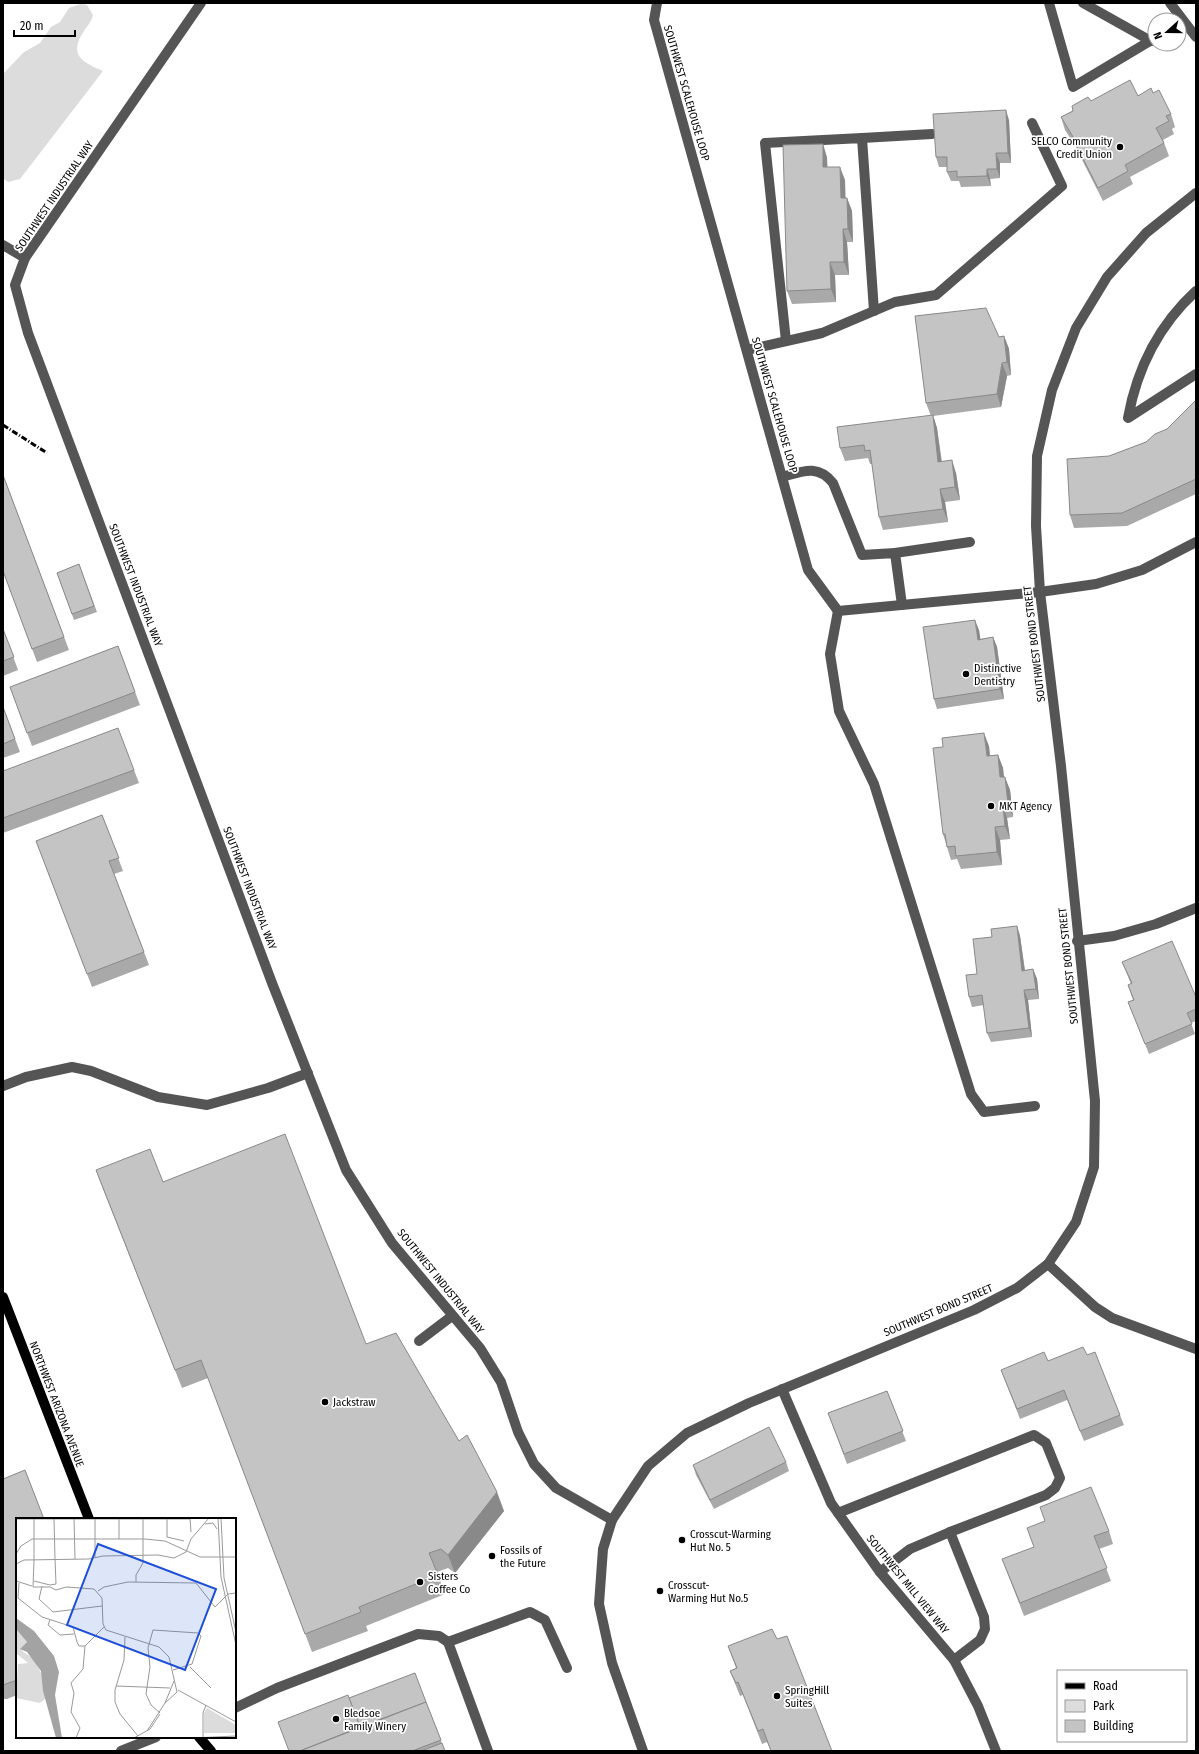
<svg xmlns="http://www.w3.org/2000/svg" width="1199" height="1754" font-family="'Fira Sans Condensed',sans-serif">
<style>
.green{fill:#dcdcdc}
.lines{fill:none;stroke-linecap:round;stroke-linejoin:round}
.minor{stroke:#555;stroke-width:10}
.major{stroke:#000;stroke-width:10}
.rail{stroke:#000;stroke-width:3;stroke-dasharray:6 2 1 2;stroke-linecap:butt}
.wall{fill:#a9a9a9}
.shaded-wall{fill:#898989}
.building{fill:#c4c4c4;stroke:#898989}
.poi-dot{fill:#000;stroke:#fff;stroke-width:1.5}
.labels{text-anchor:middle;stroke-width:3.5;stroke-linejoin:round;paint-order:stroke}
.street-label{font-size:11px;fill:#000;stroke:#fff}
.poi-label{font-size:11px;fill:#000;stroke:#fff;text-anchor:start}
.inset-road{fill:none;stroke:#999;stroke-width:1}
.view{fill:#1d4ed8;fill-opacity:0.15;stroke:#1d4ed8;stroke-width:2}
.inset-edge{fill:none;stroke:#000;stroke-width:2}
</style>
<rect width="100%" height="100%" fill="#fff"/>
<path class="green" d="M 81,4 L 87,5 L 93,15 C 92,21 88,25 84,31 C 68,55 82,62 103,71 L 20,179 L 8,182 L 3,178 L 3,74 L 24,52 L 40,43 L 51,27 L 60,22 L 69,8 Z"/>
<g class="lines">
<g class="minor">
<polyline points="201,3 25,258 15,285 28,333 272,983 346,1170 392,1243 480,1348 501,1382 518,1432 534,1464 556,1488 612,1520"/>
<polyline points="657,3 654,20 808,570 838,611 1040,592 1096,584 1142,570 1196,542"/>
<polyline points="1049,3 1073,87 1155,38"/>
<polyline points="1083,3 1151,41"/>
<polyline points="1170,3 1196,37"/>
<polyline points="862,138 932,134"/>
<polyline points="3,245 25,258"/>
<path d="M 1196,291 C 1159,325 1137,368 1128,418 L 1196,374"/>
<polyline points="786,341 765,143 862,138 874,311"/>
<polyline points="747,350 822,333 895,302 936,295 1062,186 1032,123"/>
<path d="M 782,477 C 803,471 818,464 833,483 L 862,555 L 895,553 L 902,605"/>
<polyline points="895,553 970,542"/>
<polyline points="838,611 830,654 839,711 874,784 971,1094 984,1112 1035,1106"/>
<polyline points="1077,941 1114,936 1156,924 1196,908"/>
<polyline points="3,1086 26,1077 72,1067 91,1071 158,1097 207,1105 268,1088 308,1073"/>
<polyline points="1048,1264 1095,1307 1112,1318 1196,1349"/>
<polyline points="419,1341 452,1316"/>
<polyline points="782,1389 831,1503 880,1572 954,1660 978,1706 996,1751"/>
<polyline points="838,1513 1034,1435 1046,1443 1060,1478 1055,1488 1046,1495 950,1532 984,1617 985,1629 980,1640 954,1660"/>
<polyline points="880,1572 910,1549 950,1532"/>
<polyline points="235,1708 277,1688 418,1634 439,1636 448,1642"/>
<polyline points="121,1751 156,1737"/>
<polyline points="488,1751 448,1642 530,1612 545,1620 567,1668"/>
<polyline points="643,1751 612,1663 599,1604 603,1549 612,1520 648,1466 687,1433 749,1403 974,1310 1017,1288 1048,1264 1076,1222 1094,1167 1095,1101 1061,766 1040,592 1036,526 1037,456 1052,390 1076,328 1107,277 1146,233 1196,193"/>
</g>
<g class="major">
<polyline points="3,1297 89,1519"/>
<polyline points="199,1737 211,1751"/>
</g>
<polyline class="rail" points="3,425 47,453"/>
</g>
<g class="wall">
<polygon points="1153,93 1171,114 1175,127 1172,129 1174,134 1163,140 1169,156 1130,177 1133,184 1103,201 1079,154 1076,147 1065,130 1061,117 1091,101"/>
<polygon points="1009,120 1011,163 1000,163 1000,178 990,179 991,186 961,187 959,181 951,181 947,172 947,167 939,167 936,157"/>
<polygon points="827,157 827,167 845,180 845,198 847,198 852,211 853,242 847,242 849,275 835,275 836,302 792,304 787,291"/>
<polygon points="1004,336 1009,349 1011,375 1007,376 1001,407 933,416 937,428 942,462 956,473 960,500 945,502 948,522 883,530 879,517 872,464 870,464 868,458 845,461 840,448 931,416 926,403 999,337"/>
<polygon points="1196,400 1196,494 1127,526 1074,528 1070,515 1109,456 1146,442 1167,429"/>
<polygon points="3,475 69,650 37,662 3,571"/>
<polygon points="79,564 97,612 74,620 57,573"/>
<polygon points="3,629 18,670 3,676"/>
<polygon points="979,630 980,639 993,637 997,647 1004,699 937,709 934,699"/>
<polygon points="118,646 140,705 32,746 10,687"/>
<polygon points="3,707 20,752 3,758"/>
<polygon points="989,746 990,756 998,755 1003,768 1004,777 1010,790 1013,817 1007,818 1010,839 1000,840 1002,865 961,869 957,859 951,860 943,834"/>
<polygon points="134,770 139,783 3,833 3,771"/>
<polygon points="102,815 123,871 114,874 149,965 92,987 36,841"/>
<polygon points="1017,926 1020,936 1025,970 1033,969 1037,979 1039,999 1028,1000 1032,1037 991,1042 987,1033 984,1005 972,1007 969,997 977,974 992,937"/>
<polygon points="1122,962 1196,997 1196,1021 1191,1023 1195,1034 1149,1054 1128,1002 1133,1000 1128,985 1131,984"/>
<polygon points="96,1170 163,1182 366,1344 459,1441 504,1511 455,1573 448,1568 437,1572 445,1594 366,1626 368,1631 312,1652 208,1378 182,1388 103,1189"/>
<polygon points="1087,1355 1120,1415 1124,1425 1084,1441 1067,1400 1020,1419 1001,1370 1048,1361"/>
<polygon points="887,1391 906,1441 847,1464 828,1413"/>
<polygon points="786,1462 789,1471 714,1509 696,1475 693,1465"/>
<polygon points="3,1479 17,1519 17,1695 7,1699 3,1699"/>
<polygon points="1109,1531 1113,1544 1099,1549 1111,1581 1024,1616 1002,1559"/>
<polygon points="777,1639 832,1751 771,1751 767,1742 762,1744 743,1695 740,1696 730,1671 736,1668 728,1646"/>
<polygon points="349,1698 426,1702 445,1751 289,1751"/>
</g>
<g class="shaded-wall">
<polygon points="1006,110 1009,120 1011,163 1008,153"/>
<polygon points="823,144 827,157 828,180 823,167"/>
<polygon points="996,153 1000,163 1000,178 997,169"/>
<polygon points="840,167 845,180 846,211 841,198"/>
<polygon points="987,169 990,179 991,186 987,176"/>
<polygon points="847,198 852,211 853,242 848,229"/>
<polygon points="843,229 847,242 849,275 844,262"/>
<polygon points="830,262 835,275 836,302 831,289"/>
<polygon points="1004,336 1009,349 1011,375 1007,362"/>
<polygon points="1002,363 1007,376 1001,407 997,394"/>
<polygon points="933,415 937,428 943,475 938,462"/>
<polygon points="952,460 956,473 960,500 955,487"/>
<polygon points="940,489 945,502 948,522 943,509"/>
<polygon points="975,620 979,630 982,649 978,640"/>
<polygon points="993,637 997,647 1004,699 1000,689"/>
<polygon points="984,733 989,746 991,769 987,756"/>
<polygon points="998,755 1003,768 1005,790 1000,777"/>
<polygon points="1005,777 1010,790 1013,817 1008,804"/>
<polygon points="1003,805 1007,818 1010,839 1005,826"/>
<polygon points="995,827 1000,840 1002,865 997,852"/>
<polygon points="1017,926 1020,936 1026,980 1022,971"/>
<polygon points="1033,969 1037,979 1039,999 1036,989"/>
<polygon points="1024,990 1028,1000 1032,1037 1029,1028"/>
<polygon points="497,1492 504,1511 455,1573 448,1555"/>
</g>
<g class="building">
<polygon points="1130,80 1138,96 1151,88 1153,93 1159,90 1171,114 1166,116 1169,121 1156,128 1164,143 1125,165 1128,171 1098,188 1074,141 1075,140 1061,117 1073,111 1072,106 1088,97 1091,101"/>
<polygon points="1006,110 1008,153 996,153 997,169 987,169 987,176 957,177 957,171 947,172 947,157 936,157 933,114"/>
<polygon points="823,144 823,167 840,167 841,198 847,198 848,229 843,229 844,262 830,262 831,289 787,291 783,145"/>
<polygon points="986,308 999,337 1004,336 1007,362 1002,363 997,394 926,403 915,316"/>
<polygon points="1196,400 1196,479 1122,513 1070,515 1067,459 1109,456 1146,442 1155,434 1167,429"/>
<polygon points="933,415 938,462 952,460 955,487 940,489 943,509 879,517 870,450 865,451 864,445 840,448 837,427"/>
<polygon points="3,475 64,637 32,649 3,571"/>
<polygon points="79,564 94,606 72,614 57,573"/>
<polygon points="975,620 978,640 993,637 1000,689 934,699 923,627"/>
<polygon points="3,629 14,657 3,661"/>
<polygon points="118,646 135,692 27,733 10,687"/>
<polygon points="3,707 15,739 3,744"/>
<polygon points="118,728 134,770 3,818 3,771"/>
<polygon points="984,733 987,756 998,755 1000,777 1005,777 1008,804 1003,805 1005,826 995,827 997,852 956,856 955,846 947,847 945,834 943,834 933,748 943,747 942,738"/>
<polygon points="102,815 119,858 109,861 144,952 87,974 36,841"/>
<polygon points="1017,926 1022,971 1033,969 1036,989 1024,990 1029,1028 987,1033 982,995 969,997 966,975 977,974 973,939 992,937 991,929"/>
<polygon points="1172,941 1196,997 1196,1009 1187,1013 1192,1024 1145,1044 1128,1002 1134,1000 1128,985 1132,983 1122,962"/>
<polygon points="285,1134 366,1344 396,1333 459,1441 467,1435 497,1492 448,1555 441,1549 429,1553 438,1575 359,1607 361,1612 305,1634 201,1360 175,1370 96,1170 150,1149 163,1182"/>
<polygon points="1083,1347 1087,1355 1095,1352 1120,1415 1080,1431 1064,1390 1017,1409 1001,1370 1044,1352 1048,1361"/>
<polygon points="887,1391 903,1431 844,1454 828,1413"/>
<polygon points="769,1427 786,1462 710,1500 693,1465"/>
<polygon points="25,1470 44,1519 17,1519 17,1680 3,1685 3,1479"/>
<polygon points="1091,1487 1109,1531 1094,1536 1107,1568 1020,1603 1002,1559 1034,1547 1027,1528 1045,1521 1040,1507"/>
<polygon points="772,1629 777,1639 787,1636 832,1751 771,1751 763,1729 758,1731 738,1682 736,1683 730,1671 737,1668 728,1646"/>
<polygon points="415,1673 426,1702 360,1727 349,1698"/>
<polygon points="348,1695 360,1727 300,1751 289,1751 278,1722"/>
<polygon points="426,1702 441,1740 412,1751 300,1751"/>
<polygon points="442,1743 445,1751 421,1751"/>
</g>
<g class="poi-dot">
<circle cx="1120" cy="147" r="4"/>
<circle cx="966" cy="674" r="4"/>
<circle cx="991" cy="806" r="4"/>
<circle cx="325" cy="1402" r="4"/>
<circle cx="682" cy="1540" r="4"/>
<circle cx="492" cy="1556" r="4"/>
<circle cx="420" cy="1582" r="4"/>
<circle cx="660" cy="1591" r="4"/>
<circle cx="777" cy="1696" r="4"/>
<circle cx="336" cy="1719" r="4"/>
</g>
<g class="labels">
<g class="street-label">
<text transform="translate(687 93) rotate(74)" y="4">SOUTHWEST SCALEHOUSE LOOP</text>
<text transform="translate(54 196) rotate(-56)" y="4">SOUTHWEST INDUSTRIAL WAY</text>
<text transform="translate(775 405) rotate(74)" y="4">SOUTHWEST SCALEHOUSE LOOP</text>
<text transform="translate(136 585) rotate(69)" y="4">SOUTHWEST INDUSTRIAL WAY</text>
<text transform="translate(1034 644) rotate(-97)" y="4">SOUTHWEST BOND STREET</text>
<text transform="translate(250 888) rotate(69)" y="4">SOUTHWEST INDUSTRIAL WAY</text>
<text transform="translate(1068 966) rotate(-96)" y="4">SOUTHWEST BOND STREET</text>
<text transform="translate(441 1281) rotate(51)" y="4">SOUTHWEST INDUSTRIAL WAY</text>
<text transform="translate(938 1310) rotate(-23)" y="4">SOUTHWEST BOND STREET</text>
<text transform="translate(57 1404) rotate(69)" y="4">NORTHWEST ARIZONA AVENUE</text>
<text transform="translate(908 1584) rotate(51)" y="4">SOUTHWEST MILL VIEW WAY</text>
</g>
<g class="poi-label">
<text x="1112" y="145" text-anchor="end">SELCO Community<tspan x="1112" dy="13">Credit Union</tspan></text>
<text x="974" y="672">Distinctive<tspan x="974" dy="13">Dentistry</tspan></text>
<text x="999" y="810">MKT Agency</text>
<text x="333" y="1406">Jackstraw</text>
<text x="690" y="1538">Crosscut-Warming<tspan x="690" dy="13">Hut No. 5</tspan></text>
<text x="500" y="1554">Fossils of<tspan x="500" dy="13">the Future</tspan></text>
<text x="428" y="1580">Sisters<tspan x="428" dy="13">Coffee Co</tspan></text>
<text x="668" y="1589">Crosscut-<tspan x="668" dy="13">Warming Hut No.5</tspan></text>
<text x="785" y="1694">SpringHill<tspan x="785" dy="13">Suites</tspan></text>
<text x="344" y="1717">Bledsoe<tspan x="344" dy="13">Family Winery</tspan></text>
</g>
</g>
<g transform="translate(16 1518)">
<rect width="220" height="220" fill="#fff"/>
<path d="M 0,111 L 11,124 L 6,133 L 18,141 L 27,159 L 30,180 L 24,185 L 0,180 L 2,146 L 12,145 L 0,135 ZM 191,190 L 220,207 L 220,215 L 188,215 L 188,195 Z" fill="#dcdcdc"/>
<path d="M 0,100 L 18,113 L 38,138 L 43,154 L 39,177 L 46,220 L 40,220 L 27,173 L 25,153 L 11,134 L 4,131 L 11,124 L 0,111 Z" fill="#a3a3a3"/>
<path class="inset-road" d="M 18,0 L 18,42M 38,0 L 39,41M 58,0 L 59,41M 79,0 L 79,39M 103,0 L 103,21M 174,0 L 175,14M 202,0 L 205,59 L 220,127M 205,0 L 208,60 L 220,114M 0,1 L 174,1M 151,1 L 151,19 L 168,23M 189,6 L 197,5 L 201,11M 170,34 L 175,21 L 193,0M 0,36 L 5,28 L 16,21 L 129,21 L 149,23 L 184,39 L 220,39M 39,41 L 40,66M 18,42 L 17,69 L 34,69 L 40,72 L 50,69 L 78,71 L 86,80 L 87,106 L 90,112 L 143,129 L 153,139 L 161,174 L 149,185 L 131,213M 0,46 L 8,42 L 73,41 L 87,38 L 142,37 L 158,40 L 170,34M 0,63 L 16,68M 18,63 L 34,67 L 40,66M 120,64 L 120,57 L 127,45 L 127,1M 3,65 L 2,80 L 26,99 L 57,109 L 61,124 L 63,128 L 69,128M 26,68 L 23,81 L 37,94 L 86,88M 82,73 L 88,69 L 112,64 L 180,65 L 199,89 L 212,76 L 220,75M 34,102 L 32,107 L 44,117 L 58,116M 109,119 L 108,142 L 99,172 L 99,184 L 104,196 L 122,218M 174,149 L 195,170M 100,168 L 154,170M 162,172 L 220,204M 149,185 L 158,163M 144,195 L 135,187 L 130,176 L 134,149 L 132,130 L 137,112 L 182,115 L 185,118 L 176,146 L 157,152M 187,219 L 187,195 L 190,187M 60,220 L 64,210 L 55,194 L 58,175 L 55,165 L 67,151 L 69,128 L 88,109M 118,220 L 134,211 L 144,196M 176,220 L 220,218"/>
<path class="view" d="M 82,26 L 200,71 L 169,152 L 51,107 Z"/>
<rect width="220" height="220" class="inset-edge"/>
</g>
<rect width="1199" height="1754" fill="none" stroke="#000000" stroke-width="8"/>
<rect x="1057" y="1670" width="130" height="72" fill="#ffffff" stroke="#999999"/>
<rect x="1065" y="1683" width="20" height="6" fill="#000000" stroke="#999999"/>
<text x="1093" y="1690" font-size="12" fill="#000000">Road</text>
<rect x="1065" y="1700" width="20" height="12" fill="#dcdcdc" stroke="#999999"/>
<text x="1093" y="1710" font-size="12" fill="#000000">Park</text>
<rect x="1065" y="1720" width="20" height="12" fill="#c4c4c4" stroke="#999999"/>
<text x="1093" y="1730" font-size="12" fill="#000000">Building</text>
<g transform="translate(1167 32) rotate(249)"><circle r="19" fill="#ffffff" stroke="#999999"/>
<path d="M0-3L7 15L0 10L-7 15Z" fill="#000000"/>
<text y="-6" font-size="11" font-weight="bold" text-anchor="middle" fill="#000000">N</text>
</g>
<path d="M14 30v6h61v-6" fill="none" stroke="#000000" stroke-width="2"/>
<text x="20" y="30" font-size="12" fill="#000000" stroke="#ffffff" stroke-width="3" paint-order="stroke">20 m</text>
</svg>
